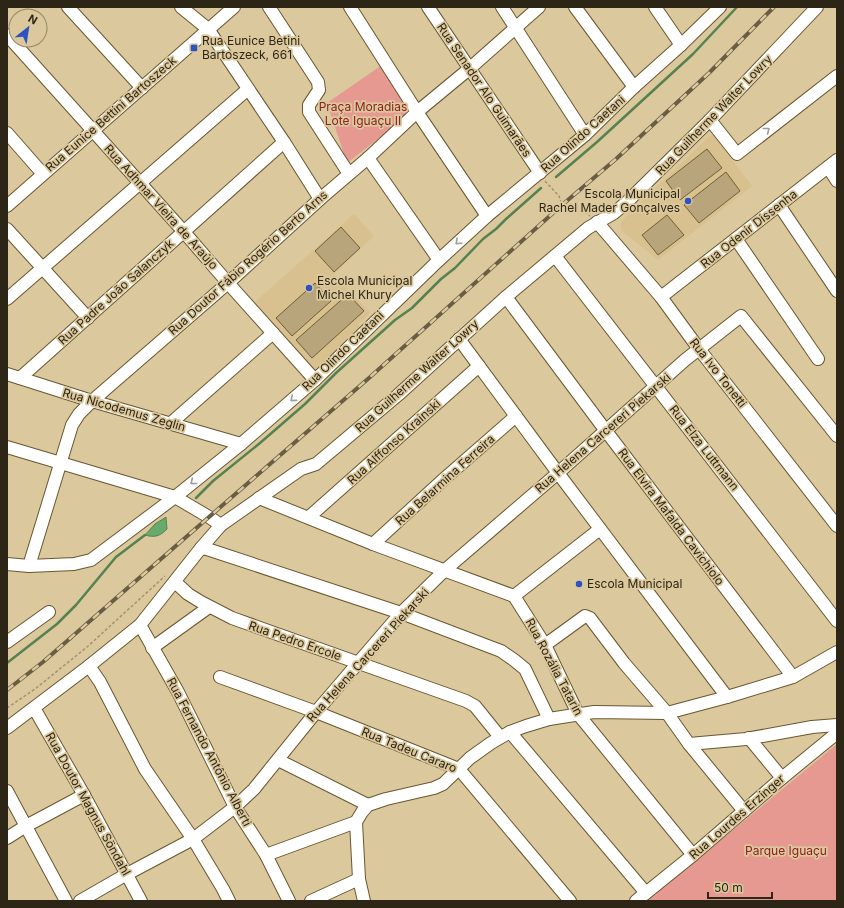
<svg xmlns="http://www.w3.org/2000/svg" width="844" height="908" font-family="Inter,sans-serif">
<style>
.built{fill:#d8c18e}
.green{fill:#e59991}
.water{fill:#67aa6b;stroke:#568251}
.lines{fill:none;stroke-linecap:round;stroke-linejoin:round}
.stream{stroke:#568251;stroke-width:2.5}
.building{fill:#b9a57b;stroke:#705e36}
.minor-casing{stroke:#69572f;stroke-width:14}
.path{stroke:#a29270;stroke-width:1.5;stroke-dasharray:3 2;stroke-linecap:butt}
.minor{stroke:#fff;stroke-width:12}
.rail-casing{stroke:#695d44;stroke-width:4}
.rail{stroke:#dcc89d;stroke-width:2.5;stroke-dasharray:8;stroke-linecap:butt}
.oneway{stroke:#a09d96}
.poi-dot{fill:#2d53c2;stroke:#dcc89d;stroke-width:1.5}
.labels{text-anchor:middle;stroke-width:3.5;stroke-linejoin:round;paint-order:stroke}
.poi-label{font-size:12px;fill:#2d2515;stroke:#dcc89d;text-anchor:start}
.street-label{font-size:12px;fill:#2d2515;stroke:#dcc89d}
.park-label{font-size:12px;fill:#8d2021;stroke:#dcc89d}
</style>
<rect width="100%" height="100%" fill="#dcc89d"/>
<g class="built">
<polygon points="712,134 752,186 658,260 621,230 621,221"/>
<polygon points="354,214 374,236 334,274 370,313 358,324 361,328 315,370 255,302"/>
</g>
<g class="green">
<polygon points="382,65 410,114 347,163 327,103"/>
<polygon points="837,744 837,901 643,901 658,888 727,835"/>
</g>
<path class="water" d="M 166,517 L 167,529 C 160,536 155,538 145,535 L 155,524 Z"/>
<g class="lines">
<g class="stream">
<polyline points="556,177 597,142 693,54 737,7"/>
<polyline points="196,498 213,481 260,443 305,404 336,373 395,320 412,308 441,279 455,268 483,239 496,229 506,219 541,188"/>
<polyline points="7,663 57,624 76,605 116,557 145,535"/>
</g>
</g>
<g class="building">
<polygon points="707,149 722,168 680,200 666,181"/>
<polygon points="726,172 740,191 699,223 684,205"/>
<polygon points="667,215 684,235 658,255 642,235"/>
<polygon points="341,227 360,248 334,272 315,251"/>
<polygon points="315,283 331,301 292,336 276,318"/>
<polygon points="348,294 364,311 312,358 296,340"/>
</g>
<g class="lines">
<defs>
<g id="minor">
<polyline points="68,7 142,88"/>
<polyline points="181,7 208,29 284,142 320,199"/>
<polyline points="269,7 318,82 319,90 309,105 309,112 349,174"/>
<polyline points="350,7 417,112 487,216"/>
<polyline points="428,7 540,173"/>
<polyline points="502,7 585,135"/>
<polyline points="575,7 634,87"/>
<polyline points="655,7 681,45"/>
<polyline points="7,35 184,232 228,283 315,380"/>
<polyline points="710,120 737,154 837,76"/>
<polyline points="7,133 43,174"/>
<polyline points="368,158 439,260"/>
<polyline points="828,167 837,181"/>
<polyline points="779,205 837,291"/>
<polyline points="7,206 234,7"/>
<polyline points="597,222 661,297 699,349 837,526"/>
<polyline points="7,229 88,318"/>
<polyline points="736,239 818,359"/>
<polyline points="555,256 837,621"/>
<polyline points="506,297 606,431 793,677"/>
<polyline points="661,297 837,160"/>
<polyline points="7,299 248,89"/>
<polyline points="459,339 558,473 727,697"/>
<polyline points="7,374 92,401 241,444"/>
<polyline points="20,378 284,142"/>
<polyline points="171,423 273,333"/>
<polyline points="7,447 175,497 209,517 221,525"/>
<polyline points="259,498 373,544 514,596 545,645 578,714 693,855"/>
<polyline points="309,517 479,366"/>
<polyline points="373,544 444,479 516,416"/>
<polyline points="201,548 207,549 401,613 501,651 514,660 525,669 549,719"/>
<polyline points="7,564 29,566 74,564 91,560 175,497 241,444 315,380 439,260 487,216 585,135 634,87 681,45 720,7"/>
<polyline points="29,566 72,425 79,414 92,401 228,283 320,199 368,158 417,112 469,69 539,7"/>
<polyline points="175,582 188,594 201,602 232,618 466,701 475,706 500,737"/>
<polyline points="514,596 600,529"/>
<polyline points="140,625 178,692 235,807 266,855 289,901"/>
<polyline points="7,642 49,612"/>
<polyline points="545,645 585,616 590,618 624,663 667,713 689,744 746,739 812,727 837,725"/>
<polyline points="152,648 209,607"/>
<polyline points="89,666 100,682 145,769 193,839 223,889 229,901"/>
<polyline points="220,677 316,712 459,769 570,901"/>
<polyline points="34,708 84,795 141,901"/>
<polyline points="7,728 89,666 140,625 201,548 221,525 301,469 316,464 398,395 506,297 588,228 614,213 627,202 710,120 817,7"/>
<polyline points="510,732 646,893"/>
<polyline points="749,738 782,778"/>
<polyline points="689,744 744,811"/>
<polyline points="278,760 368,805"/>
<polyline points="7,791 66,901"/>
<polyline points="7,838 26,826 84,795"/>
<polyline points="266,855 356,822"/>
<polyline points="80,901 127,874 193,839 235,807 254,789 316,712 358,663 401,613 445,570 558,473 685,360 741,316 837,436"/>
<polyline points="311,901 359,879"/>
<polyline points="364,901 359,879 356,822 362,812 368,805 386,799 434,788 443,784 470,758 491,743 510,732 526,726 549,719 594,712 667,713 727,697 793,677 837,652"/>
<polyline points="636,901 693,855 782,778 837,733"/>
</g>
</defs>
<use href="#minor" class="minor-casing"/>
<g class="path">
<polyline points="545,181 559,196 562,205 567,210 585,212 590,216"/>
<polyline points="7,708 35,689 87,647 165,576"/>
</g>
<use href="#minor" class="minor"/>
<defs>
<polyline id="rail" points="7,690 43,662 209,517 369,378 562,205 616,159 709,73 774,7"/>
</defs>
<use href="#rail" class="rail-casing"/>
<use href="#rail" class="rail"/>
</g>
<defs><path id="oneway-chevron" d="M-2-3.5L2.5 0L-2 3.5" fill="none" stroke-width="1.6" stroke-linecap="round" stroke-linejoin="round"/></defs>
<g class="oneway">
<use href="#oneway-chevron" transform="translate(767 130) rotate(-38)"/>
<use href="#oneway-chevron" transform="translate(458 242) rotate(138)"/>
<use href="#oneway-chevron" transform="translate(293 399) rotate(139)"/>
<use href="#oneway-chevron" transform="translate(193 482) rotate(141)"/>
</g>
<g class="poi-dot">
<rect x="190" y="44" width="8" height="8" rx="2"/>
<circle cx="688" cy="201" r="4"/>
<circle cx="309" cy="288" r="4"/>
<circle cx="579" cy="584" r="4"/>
</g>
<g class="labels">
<g class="poi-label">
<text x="202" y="45">Rua Eunice Betini<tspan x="202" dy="14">Bartoszeck, 661</tspan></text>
<text x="680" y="198" text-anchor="end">Escola Municipal<tspan x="680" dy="14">Rachel Mader Gonçalves</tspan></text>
<text x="317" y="285">Escola Municipal<tspan x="317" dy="14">Michel Khury</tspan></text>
<text x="587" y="588">Escola Municipal</text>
</g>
<g class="street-label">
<text transform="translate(484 90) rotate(56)" y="4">Rua Senador Alo Guimarães</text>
<text transform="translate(111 114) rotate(-41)" y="4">Rua Eunice Bettini Bartoszeck</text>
<text transform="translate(714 115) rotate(-46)" y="4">Rua Guilherme Walter Lowry</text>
<text transform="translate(583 134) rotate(-42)" y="4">Rua Olindo Caetani</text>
<text transform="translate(161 207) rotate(48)" y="4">Rua Adhmar Vieira de Araújo</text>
<text transform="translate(749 229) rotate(-38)" y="4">Rua Odenir Dissenha</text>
<text transform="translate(248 263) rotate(-42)" y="4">Rua Doutor Fábio Rogério Berto Arns</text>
<text transform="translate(116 292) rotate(-42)" y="4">Rua Padre João Salanczyk</text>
<text transform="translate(343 351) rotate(-44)" y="4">Rua Olindo Caetani</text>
<text transform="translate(718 373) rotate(52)" y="4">Rua Ivo Tonetti</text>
<text transform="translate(417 376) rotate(-42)" y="4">Rua Guilherme Walter Lowry</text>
<text transform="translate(124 410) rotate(16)" y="4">Rua Nicodemus Zeglin</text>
<text transform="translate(603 433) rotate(-41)" y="4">Rua Helena Carcereri Piekarski</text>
<text transform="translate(394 442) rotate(-42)" y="4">Rua Alffonso Krainski</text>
<text transform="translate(704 448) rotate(52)" y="4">Rua Elza Luttmann</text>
<text transform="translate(445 480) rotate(-42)" y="4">Rua Belarmina Ferreira</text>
<text transform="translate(671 517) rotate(53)" y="4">Rua Elvira Mafalda Cavichiolo</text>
<text transform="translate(295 641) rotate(19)" y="4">Rua Pedro Ercole</text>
<text transform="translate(368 655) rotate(-48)" y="4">Rua Helena Carcereri Piekarski</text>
<text transform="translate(554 667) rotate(62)" y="4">Rua Rozália Tatarin</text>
<text transform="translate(409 750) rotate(22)" y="4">Rua Tadeu Cararo</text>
<text transform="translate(209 752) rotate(62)" y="4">Rua Fernando Antônio Alberti</text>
<text transform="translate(88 804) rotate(61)" y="4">Rua Doutor Magnus Söndahl</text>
<text transform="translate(737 817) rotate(-41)" y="4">Rua Lourdes Erzinger</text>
</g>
<g class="park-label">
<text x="363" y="111">Praça Moradias<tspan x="363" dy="14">Lote Iguaçu II</tspan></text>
<text x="786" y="855">Parque Iguaçu</text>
</g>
</g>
<rect width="844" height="908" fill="none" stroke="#2d2515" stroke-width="16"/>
<g transform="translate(28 28) rotate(30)"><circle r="19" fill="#dcc89d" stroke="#968767"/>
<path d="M0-3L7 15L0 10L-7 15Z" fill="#2d53c2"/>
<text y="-6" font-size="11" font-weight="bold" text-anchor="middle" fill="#2d2515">N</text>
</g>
<path d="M708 892v6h64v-6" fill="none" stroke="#2d2515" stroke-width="2"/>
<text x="714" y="892" font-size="12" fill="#2d2515" stroke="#dcc89d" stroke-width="3" paint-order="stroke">50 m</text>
</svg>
